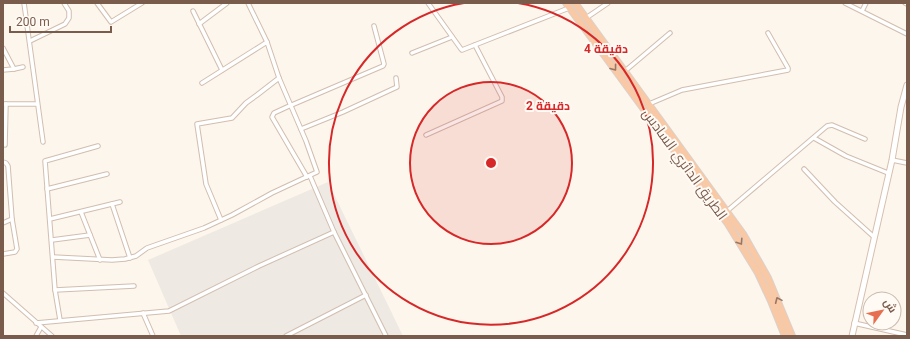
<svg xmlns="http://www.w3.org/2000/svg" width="910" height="339" font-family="Roboto,Cairo,sans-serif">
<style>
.industrial{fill:#efe9e4}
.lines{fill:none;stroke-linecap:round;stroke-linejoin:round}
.minor-casing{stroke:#d1beb0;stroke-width:5.5}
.secondary-casing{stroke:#d6c0b0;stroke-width:7}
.trunk-casing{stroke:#dad1cd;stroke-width:8}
.minor{stroke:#fff;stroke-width:3.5}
.secondary{stroke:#fff;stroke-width:5}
.trunk{stroke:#f9c8a4;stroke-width:6}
.oneway{stroke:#9a7763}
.ring{fill:none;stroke:#d62828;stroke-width:2}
.labels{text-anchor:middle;stroke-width:4;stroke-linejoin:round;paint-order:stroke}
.street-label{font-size:14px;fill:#7a5c4d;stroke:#fffaf3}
.centre{fill:#d62828;stroke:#fffaf3;stroke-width:2}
.ring-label{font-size:12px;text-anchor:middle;font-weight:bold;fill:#d62828;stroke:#fffaf3;stroke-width:4;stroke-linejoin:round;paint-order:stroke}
</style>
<rect width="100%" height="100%" fill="#fdf6ec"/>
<polygon class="industrial" points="328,182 403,336 181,336 148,260"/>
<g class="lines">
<defs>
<g id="minor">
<polyline points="24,3 43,142"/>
<polyline points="97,3 111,22 142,3"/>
<polyline points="428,3 461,49 462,50 569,8"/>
<polyline points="845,3 907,34"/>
<polyline points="905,3 907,4"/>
<polyline points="193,11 222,70"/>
<polyline points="862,11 866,3"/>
<polyline points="586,18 608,3"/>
<polyline points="199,24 227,3"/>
<polyline points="30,41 65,24 69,18 69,11 64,3"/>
<polyline points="3,48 14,69 23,67"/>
<polyline points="412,53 452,37"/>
<polyline points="3,70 14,69"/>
<polyline points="625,71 670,33"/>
<polyline points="202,83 267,42"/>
<polyline points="3,104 37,104"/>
<polyline points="649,104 682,90 788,70 788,68 768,33"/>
<polyline points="301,129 343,112 397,87 396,78"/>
<polyline points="426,135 502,101 502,97 475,45"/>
<polyline points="814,138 846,156 888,173"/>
<polyline points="5,145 6,104"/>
<polyline points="892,160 907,163"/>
<polyline points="3,162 6,163 8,166 12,219 17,249 15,252 3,254"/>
<polyline points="804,169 835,202 874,237"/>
<polyline points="310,176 334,232 386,336"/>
<polyline points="307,177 272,117 274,113 287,107 383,66 384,64 374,26"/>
<polyline points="47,189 107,174"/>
<polyline points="112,204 130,258"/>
<polyline points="727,211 827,126 832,125 865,139"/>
<polyline points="81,212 100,260"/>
<polyline points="50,219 120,202"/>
<polyline points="221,220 206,184 197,124 232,118 246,103 257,95 279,78"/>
<polyline points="3,223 12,219"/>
<polyline points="52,240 90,235"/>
<polyline points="53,257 112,260 125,259 136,256 147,248 204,228 232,215 272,193 317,172 306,141 279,78 267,42 248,3"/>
<polyline points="55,290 134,286"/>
<polyline points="3,293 52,336"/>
<polyline points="143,313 153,336"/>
<polyline points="60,320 55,290 45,161 98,146"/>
<polyline points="36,323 169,311 259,266 334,232"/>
<polyline points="854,323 907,335"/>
<polyline points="36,336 41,327"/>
<polyline points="286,336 366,295"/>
</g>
<polyline id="secondary" points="852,336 892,160 901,107 907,85"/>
<g id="trunk">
<polyline points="566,3 728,224 758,273 771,301 785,336"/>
<polyline points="575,3 743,234 768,278 792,336"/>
</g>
</defs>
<use href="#minor" class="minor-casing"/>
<use href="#secondary" class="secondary-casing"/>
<use href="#trunk" class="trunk-casing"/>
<use href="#minor" class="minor"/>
<use href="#secondary" class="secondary"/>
<use href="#trunk" class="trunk"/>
</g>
<defs><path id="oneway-chevron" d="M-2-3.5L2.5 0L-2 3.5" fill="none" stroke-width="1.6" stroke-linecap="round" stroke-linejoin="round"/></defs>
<g class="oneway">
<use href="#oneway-chevron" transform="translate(614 68) rotate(53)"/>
<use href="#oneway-chevron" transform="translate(740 242) rotate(57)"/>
<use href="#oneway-chevron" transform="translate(778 300) rotate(-114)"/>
</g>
<circle cx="491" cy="163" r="81" fill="#d62828" fill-opacity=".12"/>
<g class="ring">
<circle cx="491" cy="163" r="81"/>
<path d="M518 3A162 162 0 1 1 464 3"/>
</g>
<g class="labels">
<g class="street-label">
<text transform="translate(685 164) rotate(54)" y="5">الطريق الدائري السادس</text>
</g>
</g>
<circle cx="491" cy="163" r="6" class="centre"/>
<g class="ring-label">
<text x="606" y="53">4 دقيقة</text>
<text x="548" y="110">2 دقيقة</text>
</g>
<rect width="910" height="339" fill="none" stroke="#7a5c4d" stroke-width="8"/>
<g transform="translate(882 311) rotate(57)"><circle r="19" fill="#fffaf3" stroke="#cabbb1"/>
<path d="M0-3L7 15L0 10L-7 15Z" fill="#e76f51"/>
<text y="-6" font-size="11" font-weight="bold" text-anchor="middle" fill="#7a5c4d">ش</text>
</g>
<path d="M10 26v6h101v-6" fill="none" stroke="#7a5c4d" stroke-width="2"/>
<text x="16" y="26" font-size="12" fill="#7a5c4d" stroke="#fffaf3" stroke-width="3" paint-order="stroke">200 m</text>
</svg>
